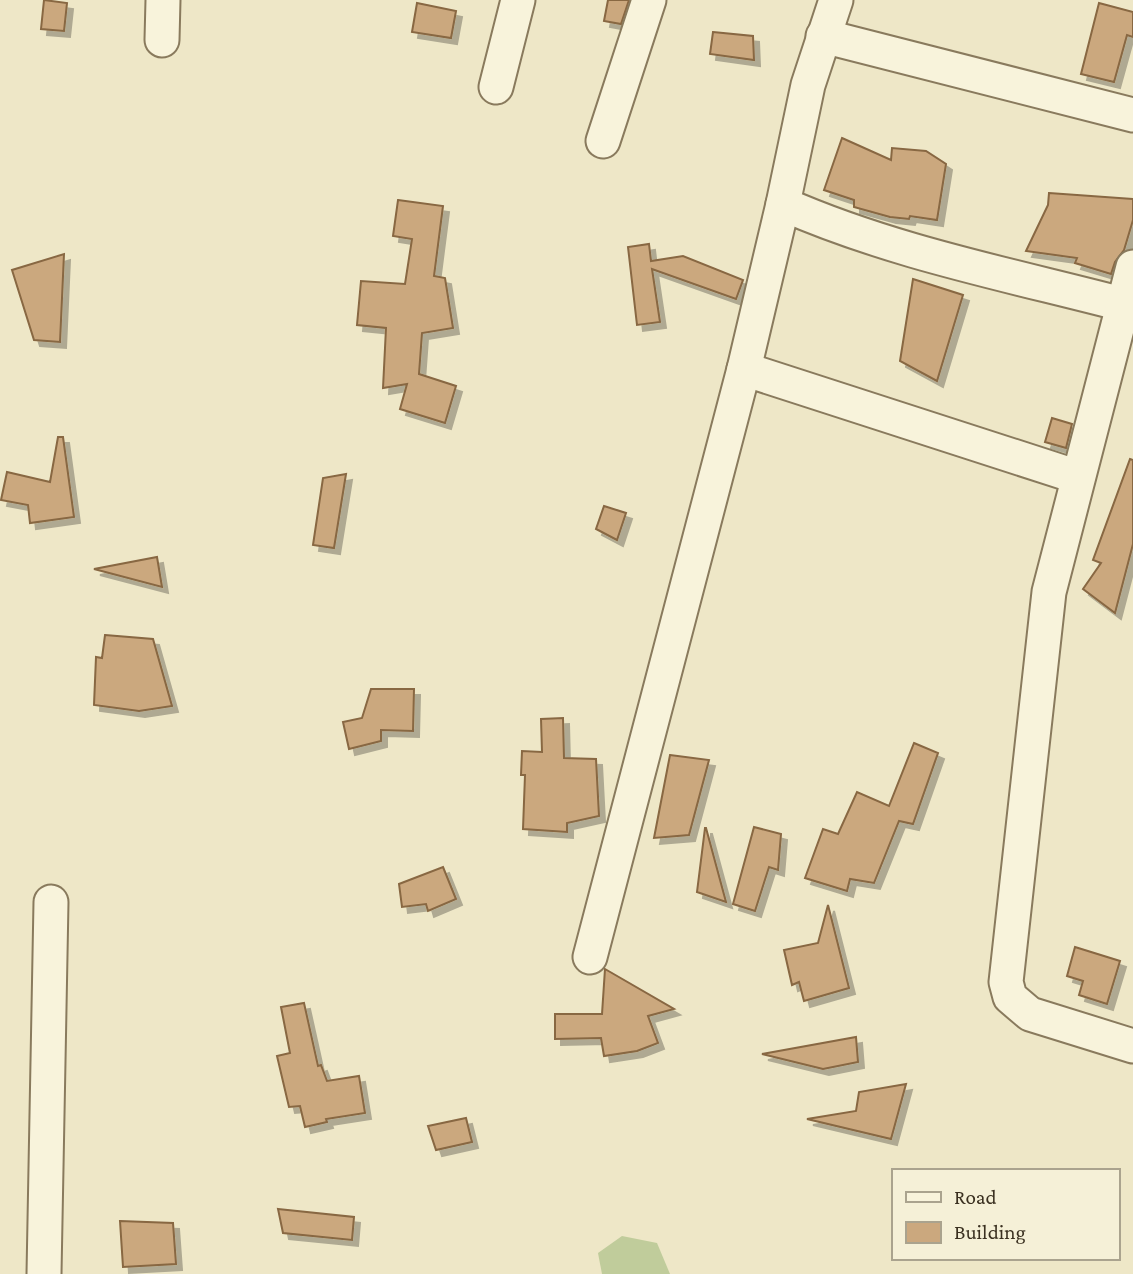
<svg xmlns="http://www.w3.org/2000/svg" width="1133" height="1274" font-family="'Crimson Pro',serif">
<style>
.green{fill:#c0cc9b}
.building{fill:#cba87e;stroke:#886743;stroke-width:2;filter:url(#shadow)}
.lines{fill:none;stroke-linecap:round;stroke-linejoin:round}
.street-casing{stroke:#897a5d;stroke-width:37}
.street{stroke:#f8f3db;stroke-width:33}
</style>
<defs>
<filter id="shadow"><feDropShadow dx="6" dy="6" stdDeviation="0" flood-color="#0004"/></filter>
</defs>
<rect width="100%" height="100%" fill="#eee7c7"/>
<polygon class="green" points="622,1236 657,1243 670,1274 602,1274 598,1253"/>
<g class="building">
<polygon points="44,0 67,3 64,31 41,29"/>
<polygon points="608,0 629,0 621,24 604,21"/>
<polygon points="417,3 456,11 451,38 412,32"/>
<polygon points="1099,3 1133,12 1133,37 1127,35 1114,82 1081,74"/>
<polygon points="713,32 753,36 754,60 710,54"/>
<polygon points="842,138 891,160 892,148 926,151 946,164 937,220 910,216 909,219 890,217 854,207 854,200 824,190"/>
<polygon points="1049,193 1133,199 1133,220 1124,250 1115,262 1111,274 1075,263 1077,258 1026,251 1048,205"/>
<polygon points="398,200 443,206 434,276 445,278 453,328 422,333 419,374 456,386 445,423 400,409 407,384 383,388 386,328 357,325 361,281 405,284 412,239 393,236"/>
<polygon points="649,244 651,261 683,256 743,280 736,299 652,269 660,322 637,325 628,247"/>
<polygon points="64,254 60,342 34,340 12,270"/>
<polygon points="913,279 963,295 937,381 900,361"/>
<polygon points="1052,418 1072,424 1066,448 1045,442"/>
<polygon points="58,437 63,437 74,517 30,523 28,505 1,500 7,472 50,482"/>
<polygon points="1130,459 1133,460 1133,544 1115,613 1083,589 1101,563 1093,560"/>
<polygon points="346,474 334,548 313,545 323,478"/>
<polygon points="604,506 626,513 617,540 596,529"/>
<polygon points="157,557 162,587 94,569"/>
<polygon points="105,635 153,639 172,706 139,711 94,705 96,657 102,658"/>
<polygon points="371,689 414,689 413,731 381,730 381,741 349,749 343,722 362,718"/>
<polygon points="563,718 564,758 596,759 599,816 567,823 567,832 523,829 525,775 521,775 522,751 542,752 541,719"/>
<polygon points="914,743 938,753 913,824 899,821 874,883 850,879 847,891 805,878 823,829 838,834 857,792 889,806"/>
<polygon points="670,755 709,760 689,835 654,838"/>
<polygon points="754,827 781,834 778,870 769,867 755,911 733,904"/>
<polygon points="705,828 706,828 726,902 697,892"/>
<polygon points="443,867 456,899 428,911 426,904 402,907 399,884"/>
<polygon points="828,905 849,988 804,1001 799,982 792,985 784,950 818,943"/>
<polygon points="1075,947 1120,961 1107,1004 1079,995 1083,981 1067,976"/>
<polygon points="605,969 674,1009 648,1016 658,1043 637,1051 604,1056 601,1038 555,1039 555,1014 602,1014"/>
<polygon points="304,1003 318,1066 321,1065 327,1081 359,1076 365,1113 326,1119 327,1122 305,1127 300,1106 289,1107 277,1056 290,1053 281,1007"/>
<polygon points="856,1037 858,1062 823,1069 762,1054"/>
<polygon points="906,1084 891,1139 807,1119 856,1111 859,1092"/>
<polygon points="466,1118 472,1142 436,1150 428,1126"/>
<polygon points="278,1209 354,1217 352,1240 283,1233"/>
<polygon points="120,1221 173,1223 176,1264 123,1267"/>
</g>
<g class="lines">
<defs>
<g id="street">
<path d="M 836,0 L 808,85 L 783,204 C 894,253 1016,276 1133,307"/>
<polyline points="823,36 1133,115"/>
<polyline points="162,40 163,0"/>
<polyline points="496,87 518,0"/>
<polyline points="603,141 649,0"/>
<polyline points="1133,267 1049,592 1006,982 1010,997 1030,1014 1133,1046"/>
<polyline points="744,369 1078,477"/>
<polyline points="590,957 744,369 783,204"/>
<polyline points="44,1274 51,902"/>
</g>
</defs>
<use href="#street" class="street-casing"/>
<use href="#street" class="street"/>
</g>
<rect x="892" y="1169" width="228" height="91" fill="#f5f0d7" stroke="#aaa38e" stroke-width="2"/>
<rect x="906" y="1192" width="35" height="10" fill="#f8f3db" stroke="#aaa38e" stroke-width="2"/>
<text x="954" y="1204" font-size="21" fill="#3a3020">Road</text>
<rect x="906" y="1222" width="35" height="21" fill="#cba87e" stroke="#aaa38e" stroke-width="2"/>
<text x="954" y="1239" font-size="21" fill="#3a3020">Building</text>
</svg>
